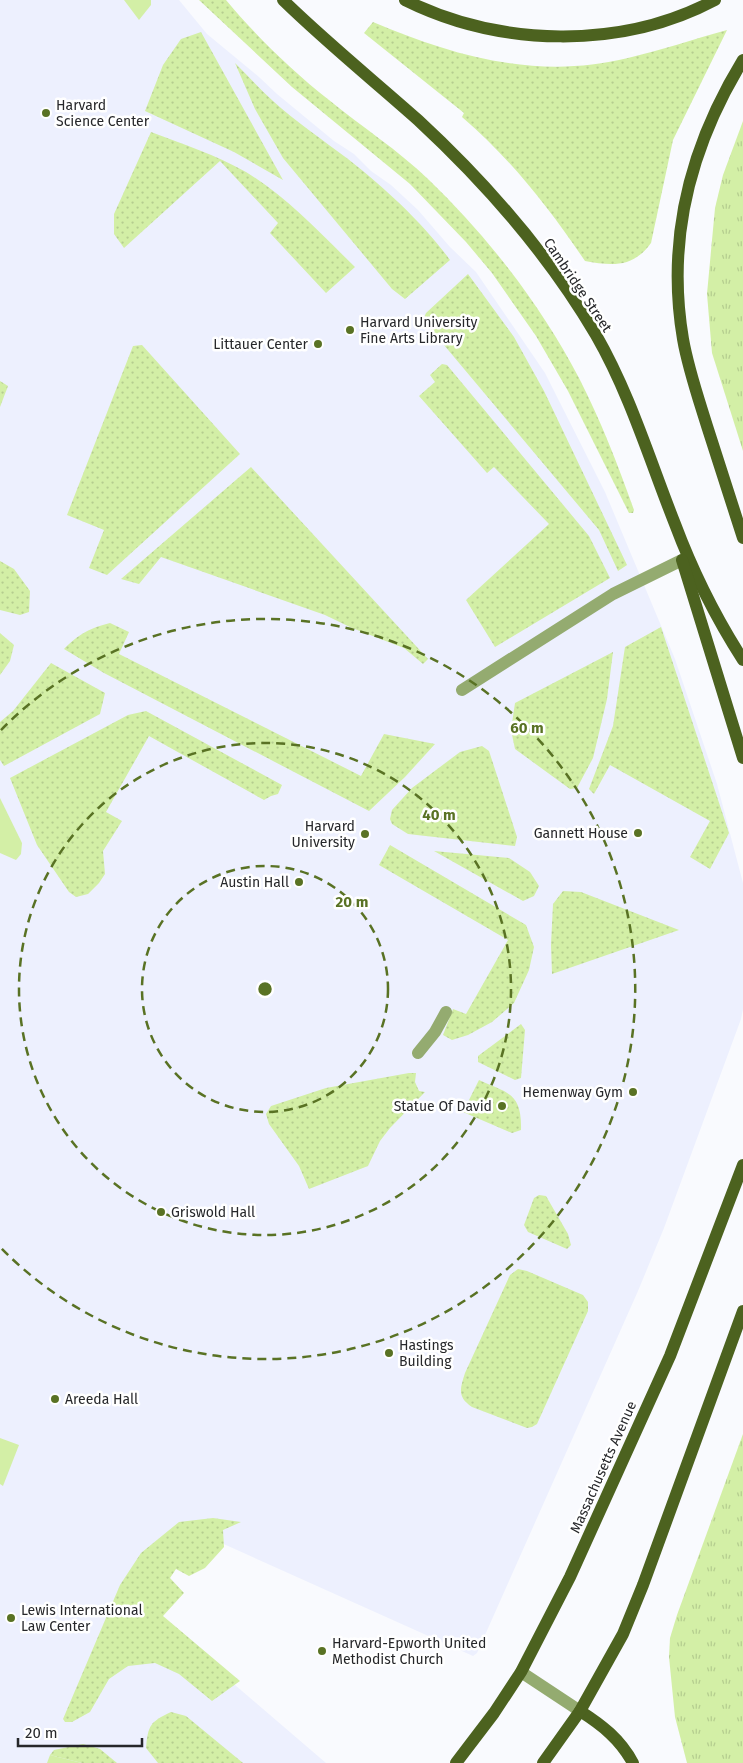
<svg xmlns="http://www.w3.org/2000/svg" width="743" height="1763" font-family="'Fira Sans',sans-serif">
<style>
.built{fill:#edf0fe}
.grass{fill:url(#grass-dots)}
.park{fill:url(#park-tufts)}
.garden{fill:#d3efa6}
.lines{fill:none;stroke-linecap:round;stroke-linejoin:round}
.minor{stroke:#94ab70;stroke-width:12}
.major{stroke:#4c621f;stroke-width:12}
.ring{fill:none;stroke:#597224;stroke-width:2.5;stroke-dasharray:9 6}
.poi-dot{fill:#597224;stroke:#fff;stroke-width:2}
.labels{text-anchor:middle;stroke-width:5;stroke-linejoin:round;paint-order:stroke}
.poi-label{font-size:14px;fill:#26272a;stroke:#fff;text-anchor:start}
.street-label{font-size:14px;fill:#26272a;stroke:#fff}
.centre{fill:#597224;stroke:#fff;stroke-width:2.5}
.ring-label{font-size:15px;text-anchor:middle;font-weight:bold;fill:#597224;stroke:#fff;stroke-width:5;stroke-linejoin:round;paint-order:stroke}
</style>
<defs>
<pattern id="grass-dots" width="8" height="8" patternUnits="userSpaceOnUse" patternTransform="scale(1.25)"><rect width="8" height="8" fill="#d3efa6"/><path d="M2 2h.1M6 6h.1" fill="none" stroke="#b5cd8f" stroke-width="1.8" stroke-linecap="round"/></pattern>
<pattern id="park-tufts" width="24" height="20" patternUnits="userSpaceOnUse" patternTransform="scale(1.25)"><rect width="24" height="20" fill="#d3efa6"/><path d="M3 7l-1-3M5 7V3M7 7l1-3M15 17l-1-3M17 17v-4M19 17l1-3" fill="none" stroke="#b5cd8f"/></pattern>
</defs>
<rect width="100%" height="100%" fill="#f9fafe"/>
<polygon class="built" points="0,0 179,0 207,34 259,77 277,94 334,141 354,154 371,171 391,185 418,210 450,247 476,272 545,373 605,492 675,659 717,784 743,883 743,1009 741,1019 664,1228 638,1291 477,1653 473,1656 208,1537 130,1595 326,1763 0,1763"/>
<g class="grass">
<path d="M 199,0 L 226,0 C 256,36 292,71 329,100 C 362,127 398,150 429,180 C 488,237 541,305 579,378 C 601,421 618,465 634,510 L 633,513 L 629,513 L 568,391 L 536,336 L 492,273 L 466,242 L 410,184 L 292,87 Z"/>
<path d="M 373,22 C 455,57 539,80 628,58 C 662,50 694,39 727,30 L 673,140 L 651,243 C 633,268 612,266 585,261 C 549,208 511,159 462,117 L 464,113 L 364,33 Z"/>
<polygon points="201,32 283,180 234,152 145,111 163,65 181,39"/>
<path d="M 235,63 C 248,76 260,89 273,101 C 296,122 323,140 348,159 C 384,187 424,224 450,260 L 405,299 L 392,289 L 283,158 L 255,109 Z"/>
<path d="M 151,132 C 183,144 216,155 246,172 C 287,197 320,233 355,267 L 326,293 L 270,233 L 278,223 L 220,161 L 124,248 L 114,234 L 114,214 Z"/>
<polygon points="468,274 514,337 544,391 627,565 618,571 599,530 423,320 426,313"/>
<polygon points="142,345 240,454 107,575 89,568 104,530 67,515 133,346"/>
<polygon points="442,364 447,365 589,536 610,578 495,647 466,600 549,524 494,467 487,473 419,396 435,382 430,375"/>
<polygon points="0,381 8,386 0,407"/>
<polygon points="251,467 428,659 423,664 404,648 352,628 325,615 161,557 139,584 121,579"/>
<polygon points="0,561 14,569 30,591 29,612 20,615 0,610"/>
<path d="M 110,623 L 129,632 L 119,654 L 361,776 L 384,734 L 435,744 L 405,777 L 369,811 L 104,673 L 64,649 C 79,634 90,628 110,623 Z"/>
<polygon points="661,627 729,833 710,869 690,857 710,821 610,765 594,794 589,789 613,726 625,647"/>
<polygon points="0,633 14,645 10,661 0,675"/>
<polygon points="613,652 607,699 593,758 577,788 570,789 515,749 511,730 515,703"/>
<polygon points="51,663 105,693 100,714 4,766 0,760 0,722 13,711"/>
<polygon points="146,711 282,785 278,794 271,796 264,800 149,736 106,812 122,821 103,851 105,874 99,883 88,894 76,897 69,892 37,845 10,778 128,715"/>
<polygon points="482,746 489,751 517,837 515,846 408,834 392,824 390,819 392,810 412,788 460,752"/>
<polygon points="390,845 526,925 534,947 529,970 514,1003 492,1022 468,1035 452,1040 443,1035 453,1009 466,1014 508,940 379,865"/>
<polygon points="434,851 509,858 530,872 539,886 534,896 523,901"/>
<polygon points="563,891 581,892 679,930 552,974 551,945 553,904"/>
<polygon points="521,1024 525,1030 521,1078 515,1080 478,1062 478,1056"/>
<polygon points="409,1073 416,1073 415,1082 419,1091 425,1092 390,1128 380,1141 368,1166 309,1189 299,1166 269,1124 266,1114 271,1106 326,1088"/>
<path d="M 479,1080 C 508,1093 522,1093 521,1130 L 512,1133 L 463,1112 Z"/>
<polygon points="539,1195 546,1196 568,1234 571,1245 567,1249 528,1232 524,1225 534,1198"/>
<path d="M 518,1269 L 527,1271 L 583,1295 L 588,1302 L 588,1311 L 537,1424 L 532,1427 L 527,1428 L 472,1407 C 457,1397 460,1389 465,1373 L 510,1275 Z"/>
<polygon points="213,1518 241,1522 223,1530 224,1547 205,1568 189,1576 176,1569 170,1578 184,1593 163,1616 240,1681 212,1701 179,1674 155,1663 128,1666 109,1679 90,1712 72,1722 65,1722 63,1719 120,1585 141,1553 179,1522"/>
<path d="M 171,1712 L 186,1716 L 243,1763 L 158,1763 L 146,1748 C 148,1725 150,1722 171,1712 Z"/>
<polygon points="83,1744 100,1749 117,1763 82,1763 50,1755 54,1750"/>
</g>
<g class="park">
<polygon points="743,121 743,451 712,353 707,294 715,208 723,175"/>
<polygon points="743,1434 743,1763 687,1763 675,1717 669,1657 670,1638 677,1615"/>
</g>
<g class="garden">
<polygon points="124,0 151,0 151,5 139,20"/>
<polygon points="0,798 22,843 21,854 16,860 0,853"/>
<polygon points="0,1438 19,1445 3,1486 0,1484"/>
<polygon points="50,1755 82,1763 47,1763"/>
</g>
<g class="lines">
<g class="minor">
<polyline points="462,690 613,594 682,560"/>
<polyline points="418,1053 435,1032 446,1012"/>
<polyline points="521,1672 580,1711"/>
</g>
<g class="major">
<path d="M 283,0 C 326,42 373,80 418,120 C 486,183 549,255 596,335 C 630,394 650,461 675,524 C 693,572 716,618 743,660"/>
<path d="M 405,0 C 500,47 621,50 715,0"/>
<path d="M 743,60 C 691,145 666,239 683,339 C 688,368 698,397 707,426 C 719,464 731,501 743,538"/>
<polyline points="682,560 743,758"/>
<path d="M 580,1711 C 602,1725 620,1739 633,1763"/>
<polyline points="456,1763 494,1713 521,1672 570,1577 670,1356 743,1165"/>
<polyline points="543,1763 580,1711 623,1634 643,1585 743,1311"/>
</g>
</g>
<g class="ring">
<circle cx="265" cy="989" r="123"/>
<circle cx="265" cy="989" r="246"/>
<path d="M1 730A370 370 0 1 1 1 1248"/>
</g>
<g class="poi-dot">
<circle cx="46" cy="113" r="5"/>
<circle cx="350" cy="330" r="5"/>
<circle cx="318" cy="344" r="5"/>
<circle cx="638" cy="833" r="5"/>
<circle cx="365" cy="834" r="5"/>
<circle cx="299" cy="882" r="5"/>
<circle cx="633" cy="1092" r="5"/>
<circle cx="502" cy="1106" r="5"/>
<circle cx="161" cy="1212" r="5"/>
<circle cx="389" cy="1353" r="5"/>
<circle cx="55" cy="1399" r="5"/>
<circle cx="11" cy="1618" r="5"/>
<circle cx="322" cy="1651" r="5"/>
</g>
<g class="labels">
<g class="poi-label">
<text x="56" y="110">Harvard<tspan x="56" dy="16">Science Center</tspan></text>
<text x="360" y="327">Harvard University<tspan x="360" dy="16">Fine Arts Library</tspan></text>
<text x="308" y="349" text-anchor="end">Littauer Center</text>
<text x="355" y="831" text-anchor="end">Harvard<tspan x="355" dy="16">University</tspan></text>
<text x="628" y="838" text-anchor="end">Gannett House</text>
<text x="289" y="887" text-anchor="end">Austin Hall</text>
<text x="623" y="1097" text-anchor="end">Hemenway Gym</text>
<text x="492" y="1111" text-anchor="end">Statue Of David</text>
<text x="171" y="1217">Griswold Hall</text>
<text x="399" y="1350">Hastings<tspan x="399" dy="16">Building</tspan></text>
<text x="65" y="1404">Areeda Hall</text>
<text x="21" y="1615">Lewis International<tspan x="21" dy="16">Law Center</tspan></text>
<text x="332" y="1648">Harvard-Epworth United<tspan x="332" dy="16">Methodist Church</tspan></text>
</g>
<g class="street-label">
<text transform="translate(578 285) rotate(56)" y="5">Cambridge Street</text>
<text transform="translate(603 1467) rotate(-66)" y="5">Massachusetts Avenue</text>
</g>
</g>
<circle cx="265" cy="989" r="8" class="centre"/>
<g class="ring-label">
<text x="527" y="733">60 m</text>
<text x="439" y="820">40 m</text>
<text x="352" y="907">20 m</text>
</g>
<path d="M18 1738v8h124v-8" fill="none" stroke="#26272a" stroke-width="2.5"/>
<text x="25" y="1738" font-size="15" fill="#26272a" stroke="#ffffff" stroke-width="4" paint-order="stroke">20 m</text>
</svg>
